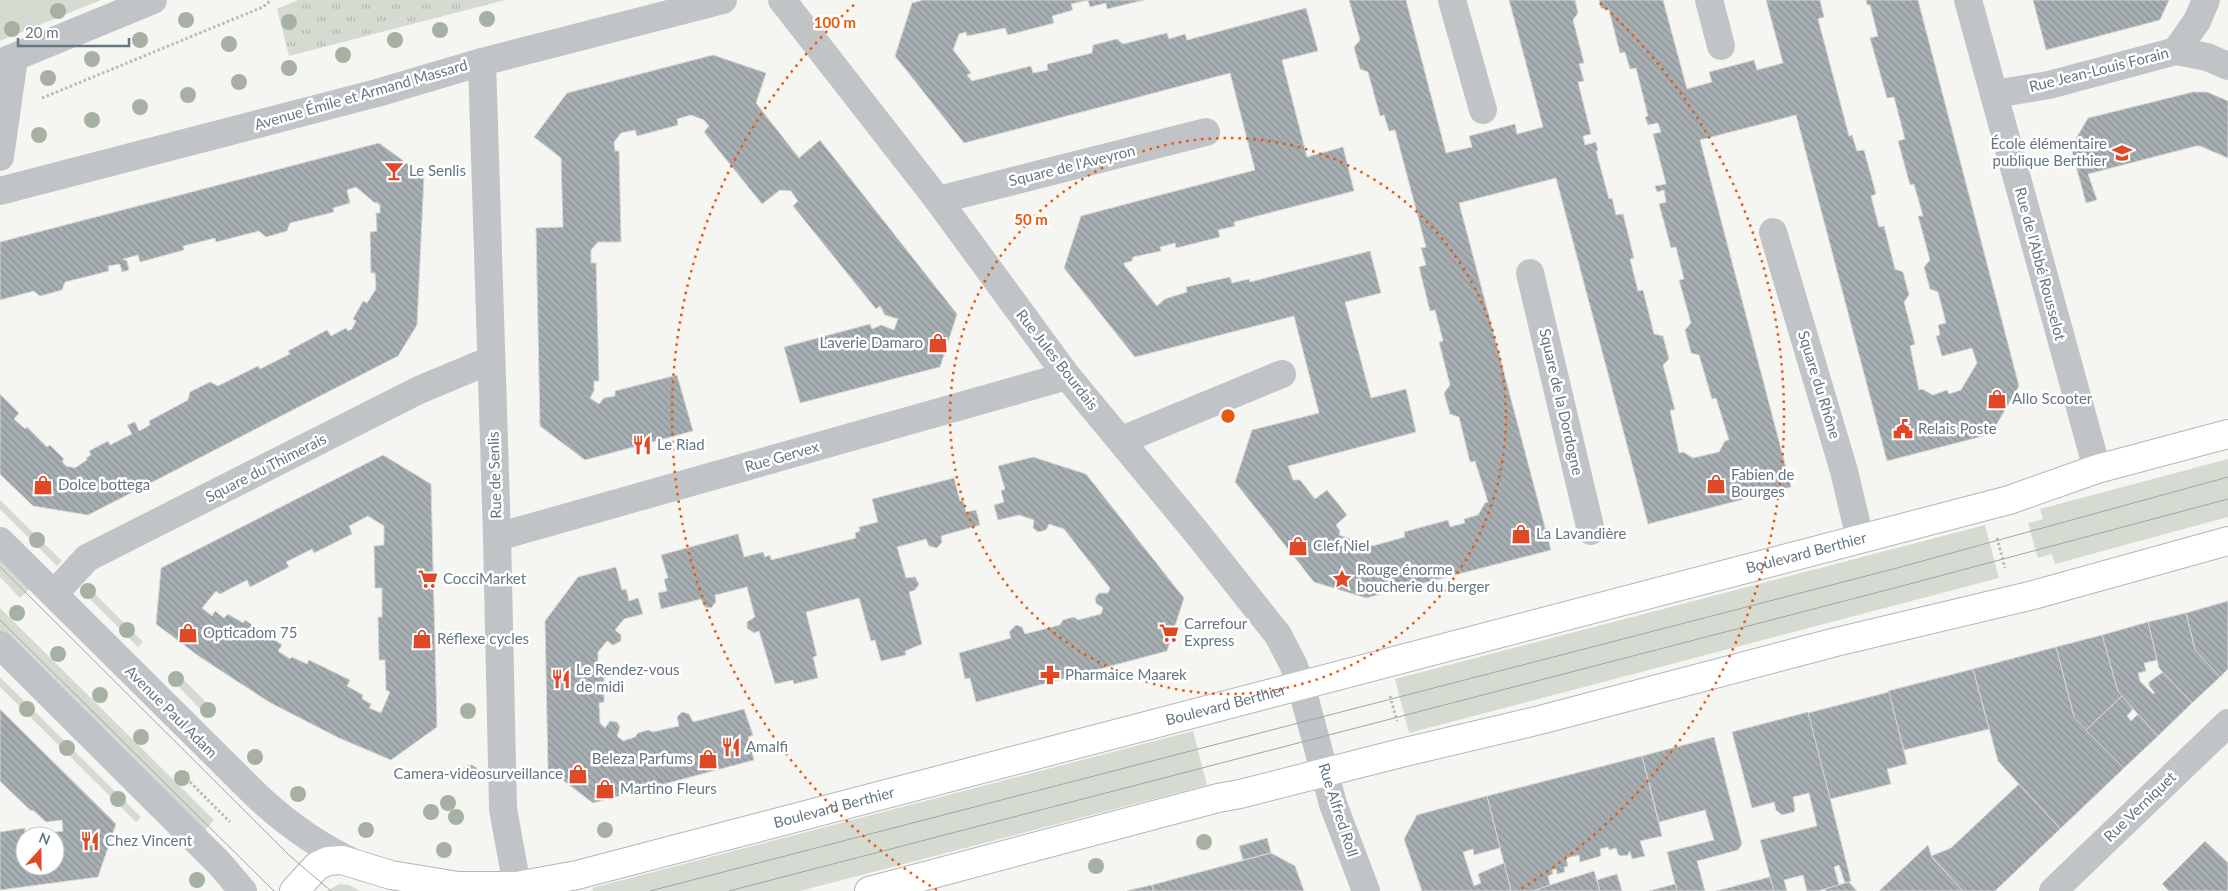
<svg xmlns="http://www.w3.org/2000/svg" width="2228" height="891" font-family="Lato,sans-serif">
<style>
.grass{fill:#d6dbd2}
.park{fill:url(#park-tufts)}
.building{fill:url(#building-back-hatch);stroke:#d6d6d4;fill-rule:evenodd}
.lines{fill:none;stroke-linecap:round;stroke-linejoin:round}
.major-casing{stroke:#b1b6b9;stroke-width:30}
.path{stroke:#b8bbbd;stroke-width:3;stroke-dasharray:2.5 2.5;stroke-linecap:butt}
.minor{stroke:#c0c4c7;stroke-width:28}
.major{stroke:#fff;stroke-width:28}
.tram{stroke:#9fa6aa;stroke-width:1}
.tree{fill:#a7b1a3}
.ring{fill:none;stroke:#e8590c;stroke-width:2.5;stroke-dasharray:2.5 5}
.labels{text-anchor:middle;stroke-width:5;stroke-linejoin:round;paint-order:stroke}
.street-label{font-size:15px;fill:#647681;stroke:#fff}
.poi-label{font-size:15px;fill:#647681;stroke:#fff;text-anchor:start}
.centre{fill:#e8590c;stroke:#fff;stroke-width:2.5}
.ring-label{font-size:15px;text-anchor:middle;font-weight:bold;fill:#e8590c;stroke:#fff;stroke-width:5;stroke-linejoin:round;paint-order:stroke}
</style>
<defs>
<pattern id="park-tufts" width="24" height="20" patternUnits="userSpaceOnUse" patternTransform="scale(1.25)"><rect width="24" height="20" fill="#d6dbd2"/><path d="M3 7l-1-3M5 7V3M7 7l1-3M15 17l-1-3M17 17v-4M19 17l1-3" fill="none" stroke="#b1b6b0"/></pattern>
<pattern id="building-back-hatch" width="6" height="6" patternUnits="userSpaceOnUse" patternTransform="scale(1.25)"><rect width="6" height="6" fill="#a7afb3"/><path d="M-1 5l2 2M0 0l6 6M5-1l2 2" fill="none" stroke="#8c9397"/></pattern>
</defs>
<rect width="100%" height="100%" fill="#f5f5f1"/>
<g class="grass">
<polygon points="0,0 101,0 0,41"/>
<polygon points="2228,459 2228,517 2055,564 2052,554 2038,558 2028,523 2043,519 2040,509"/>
<polygon points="0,500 62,561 57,566 0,509"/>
<polygon points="1985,525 1999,578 1409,733 1395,679"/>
<polygon points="0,555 32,587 20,598 0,577"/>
<polygon points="87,586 143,642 138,647 82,591"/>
<polygon points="0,608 214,820 203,832 0,631"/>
<polygon points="176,672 214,710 208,717 170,678"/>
<polygon points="0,677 141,817 136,822 0,687"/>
<polygon points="1193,731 1207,785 800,891 593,891 592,888"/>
<polygon points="339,884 349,885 360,891 327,891"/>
</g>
<polygon class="park" points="298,0 505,0 289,56 277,9"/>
<g class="building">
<polygon points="923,0 1144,0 1107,9 1106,3 1090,7 1088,0 1071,4 1073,10 1052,16 1054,23 1008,35 1005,28 967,36 966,32 959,34 953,50 971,73 967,75 972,81 1031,66 1033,73 1048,70 1047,64 1092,53 1093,45 1117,39 1123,44 1167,33 1169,39 1185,34 1187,40 1306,8 1318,51 1282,60 1307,157 1343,147 1354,191 1234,222 1235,226 1218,230 1220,237 1176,248 1175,243 1160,247 1161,251 1133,257 1132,261 1124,263 1124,265 1157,306 1165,299 1187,292 1186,287 1230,277 1232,283 1249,279 1250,282 1370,251 1381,293 1345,302 1371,398 1406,389 1416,432 1288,466 1293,480 1300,480 1315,499 1327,490 1347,515 1336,525 1340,531 1339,535 1372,546 1405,537 1404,532 1448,520 1450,527 1465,523 1464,519 1478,515 1485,503 1488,502 1475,461 1470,462 1459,417 1450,414 1444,393 1450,385 1439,342 1443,341 1435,310 1430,311 1419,267 1426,265 1421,248 1426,247 1395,130 1389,131 1384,115 1380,116 1368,72 1360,69 1354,47 1360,40 1349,0 1406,0 1446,153 1472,147 1469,136 1515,124 1517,134 1543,127 1509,0 1575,0 1578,13 1573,20 1584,63 1579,64 1584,81 1578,82 1591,134 1583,136 1585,145 1596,142 1598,151 1596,151 1609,199 1612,198 1616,215 1623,214 1634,258 1630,259 1638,291 1643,290 1654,334 1663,336 1669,359 1663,365 1675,410 1670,410 1679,453 1683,452 1693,458 1719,452 1725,441 1729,440 1716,398 1712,399 1699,355 1691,353 1685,330 1691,323 1679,280 1684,279 1676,247 1671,248 1659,204 1666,202 1664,190 1657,192 1655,186 1666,184 1653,134 1661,132 1658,123 1648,125 1645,117 1648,116 1636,68 1630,69 1625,52 1620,53 1609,10 1601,8 1599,0 1663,0 1687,89 1712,82 1709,72 1754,60 1757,70 1783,63 1766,0 1820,0 1824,17 1818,19 1849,136 1852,135 1857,151 1864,150 1876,194 1871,196 1879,227 1884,226 1895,269 1903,272 1909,295 1904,302 1915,344 1910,346 1919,390 1922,389 1933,395 1947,390 1949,394 1961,390 1977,363 1972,348 1942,356 1936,336 1940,335 1938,325 1946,323 1938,292 1930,289 1924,267 1930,260 1918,216 1923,216 1914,184 1910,185 1898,141 1905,139 1894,97 1887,98 1870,38 1878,36 1870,5 1867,5 1866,0 1918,0 2019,386 1991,434 1887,461 1796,115 1700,140 1791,487 1648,524 1556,178 1459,203 1551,550 1366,598 1314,582 1235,482 1252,430 1319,413 1294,316 1135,357 1064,268 1081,216 1255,170 1230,73 964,143 895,56 912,3"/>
<polygon points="2033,0 2169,0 2160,20 2046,50"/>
<polygon points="713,55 766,73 756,103 799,158 820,140 957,314 940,367 800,403 784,347 870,324 872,329 881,325 894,330 898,319 885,315 880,306 876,309 793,206 798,201 791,191 780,190 762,204 704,132 709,126 704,120 691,115 677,119 678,125 637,136 635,130 621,133 614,142 615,151 619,151 621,242 598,242 591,250 591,263 596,263 599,381 594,381 594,391 590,398 599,404 604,398 615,396 615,391 677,375 693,431 585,460 540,426 536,228 563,227 561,158 534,137 567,93"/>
<polygon points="2193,92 2207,92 2228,101 2228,158 2200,146 2196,146 2088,174 2097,200 2086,203 2071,147 2088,118"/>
<polygon points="379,143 424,176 417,325 398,356 88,515 33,506 0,474 0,394 19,413 14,419 25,429 27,427 47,447 50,445 64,459 62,461 66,466 75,468 87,460 86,458 91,455 89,451 108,441 110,445 132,434 127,425 135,422 139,431 150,425 149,421 188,400 190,392 210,382 218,386 258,366 260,369 290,354 288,351 327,330 331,336 346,328 348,331 352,329 356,321 353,319 363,301 367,303 376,289 375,273 371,273 370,232 377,231 376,213 380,213 380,205 376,202 375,203 356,187 347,190 350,203 333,208 334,212 290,223 287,231 266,237 259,231 216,242 215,238 183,246 184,250 140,262 138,255 123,259 127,261 129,270 122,272 120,264 108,266 109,271 65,282 62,290 40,296 34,291 0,300 0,242"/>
<path d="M 383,455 L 431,484 L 437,727 L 391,760 L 339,738 L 269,702 L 200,657 L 156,624 L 161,568 ZM 368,516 L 384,526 L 384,545 L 374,546 L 375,588 L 382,588 L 382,617 L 378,617 L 379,660 L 385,660 L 386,690 L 390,692 L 381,713 L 369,708 L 371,704 L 362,699 L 363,695 L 347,686 L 350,680 L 309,660 L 307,664 L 292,657 L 290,659 L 278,651 L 282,645 L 245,620 L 243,623 L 228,614 L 224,618 L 215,611 L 212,616 L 202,608 L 216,591 L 220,594 L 247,580 L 250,587 L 289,567 L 286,562 L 312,549 L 314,553 L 352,534 L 349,526 Z"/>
<polygon points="1033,457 1086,474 1184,598 1167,651 976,702 970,678 965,679 959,653 1011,638 1009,632 1016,625 1022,627 1025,634 1060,625 1063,620 1074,617 1078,620 1101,614 1103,608 1096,603 1095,598 1099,593 1108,593 1110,588 1064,529 1049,524 1046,530 1038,532 1033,528 1034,520 1019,515 998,520 994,505 1004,502 1001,491 1005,489 998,466"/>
<polygon points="954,478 960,501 963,500 966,512 976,510 980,525 941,536 942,542 937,548 929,546 926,539 897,547 906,578 915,577 919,584 915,590 909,592 922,644 905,651 906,655 881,661 875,640 871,641 859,598 806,612 817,656 813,657 818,678 794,684 793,680 775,684 759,631 754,633 747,628 747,622 755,617 747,587 715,595 716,602 711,608 705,607 701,599 661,609 658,593 667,591 664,579 668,578 661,555 738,534 744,557 763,552 765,557 770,555 771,560 856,538 855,533 860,531 859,527 878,522 872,499"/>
<polygon points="616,567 622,590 626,589 629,601 638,598 643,614 624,619 615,630 621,635 621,641 613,645 607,641 598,652 598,663 604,663 604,702 599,703 600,723 605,728 610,721 617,722 620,727 617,736 623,741 635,737 638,733 648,730 653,732 679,726 677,717 682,712 689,714 693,722 744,709 753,735 748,737 754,760 593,803 548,769 545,621 578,577"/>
<polygon points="2228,601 2228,669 2220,677 2195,650 2186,613"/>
<polygon points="2186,613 2195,650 2220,677 2192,703 2159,668 2148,622"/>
<polygon points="2148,622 2157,660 2144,663 2146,671 2138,673 2140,681 2153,694 2155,693 2149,686 2149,682 2163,672 2192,703 2158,736 2118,692 2102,635"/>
<polygon points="2102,635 2118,692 2122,696 2086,730 2074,717 2056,647"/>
<polygon points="2056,647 2074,717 2124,768 2060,829 1998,761 1973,669"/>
<polygon points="1973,669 1989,729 1904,750 1888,691"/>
<polygon points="1889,692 1907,764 1887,769 1891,784 1830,799 1808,713"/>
<polygon points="2122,696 2133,709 2127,716 2131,721 2138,714 2158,736 2124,768 2086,730"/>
<polygon points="0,709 116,824 98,877 0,890 0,832 25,828 25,866 55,866 55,836 41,836 41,834 63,831 62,820 46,822 34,811 30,810 0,781"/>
<polygon points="1808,712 1851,881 1845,883 1839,865 1834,867 1839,885 1818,891 1807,891 1803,875 1784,880 1787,891 1774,891 1760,840 1817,826 1809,793 1793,797 1795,809 1794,812 1782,815 1776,810 1774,802 1752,808 1732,732"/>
<polygon points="1714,737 1742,844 1738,850 1697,861 1705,891 1677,891 1667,852 1714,840 1705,810 1659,822 1642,756"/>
<polygon points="1642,756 1662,836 1640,841 1645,856 1632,859 1630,851 1628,855 1621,856 1618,854 1616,848 1609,850 1608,847 1600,849 1601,856 1580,862 1579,855 1566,858 1568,866 1564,867 1565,872 1557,874 1556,869 1552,870 1553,874 1548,876 1550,885 1533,891 1511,891 1487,796"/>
<polygon points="2019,784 2060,829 1995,891 1963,891 1931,856 1951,848"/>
<polygon points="1487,796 1500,848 1474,855 1473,849 1463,852 1474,886 1481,883 1478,874 1504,863 1511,891 1422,891 1404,839 1417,815"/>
<polygon points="1267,838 1271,853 1243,860 1239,846"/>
<polygon points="2205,841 2228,863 2228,891 2169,891 2162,884"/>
<polygon points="1928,845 1932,858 1963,891 1879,891"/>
<polygon points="1271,853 1295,866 1304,891 1153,891 1152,885"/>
<polygon points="1594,871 1600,891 1533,891 1550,885"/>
<polygon points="1617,874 1622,891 1600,891 1597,880"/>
<polygon points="1770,877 1774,891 1716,891"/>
<polygon points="1849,882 1857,891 1826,891 1825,889"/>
<polygon points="1675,884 1677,891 1649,891"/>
<polygon points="1152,885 1153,891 1127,891 1130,890"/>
</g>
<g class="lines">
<defs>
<g id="major">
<path id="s1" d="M 294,891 L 317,866 L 328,861 L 342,860 L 391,875 L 458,886 L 517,886 L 577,875 L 2009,500 L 2097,469 L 2228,434"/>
<polyline points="869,891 1218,798 1240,794 1405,752 1540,720 1836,642 2033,595 2228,541"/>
</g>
</defs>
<use href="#major" class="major-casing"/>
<g class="path">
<polyline points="42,98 263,7 271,0"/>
<polyline points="1997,538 2005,568"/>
<polyline points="1390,696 1397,721"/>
<polyline points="190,782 230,822"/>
</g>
<g class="minor">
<polyline points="782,0 938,200 1067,376 1197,533 1278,635 1293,664 1301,685 1333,804 1366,891"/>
<polyline points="1452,0 1483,110"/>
<polyline points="1709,0 1721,46"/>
<polyline points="1968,0 2097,469"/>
<polyline points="2176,51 2207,57 2228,66"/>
<polyline points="482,62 497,537 503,809 517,886"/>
<polyline points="0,63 153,0"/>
<polyline points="1994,94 2049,85 2176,51 2197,21 2206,0"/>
<polyline points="0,157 14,58"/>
<polyline points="0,191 377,93 482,62 723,0"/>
<polyline points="938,200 1206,132"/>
<polyline points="1773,232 1844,471 1860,539"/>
<polyline points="1530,273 1591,531"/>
<polyline points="1122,440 1282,374"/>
<polyline points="497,537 1067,376"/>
<path d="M 0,541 L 257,796 C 287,824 319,847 357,864"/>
<polyline points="54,594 87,558 419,390 491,360"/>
<polyline points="0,645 219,863 243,891"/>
<polyline points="2053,891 2228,723"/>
</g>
<use href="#major" class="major"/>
<g class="tram">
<polyline points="0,567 290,856 331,891"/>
<polyline points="0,620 274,891"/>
<polyline points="650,891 1897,568 2228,477"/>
<polyline points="729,891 1902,586 2228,499"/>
</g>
</g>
<g class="tree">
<circle cx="58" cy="11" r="8"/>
<circle cx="487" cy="19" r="8"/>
<circle cx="186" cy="20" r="8"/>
<circle cx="289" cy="22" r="8"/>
<circle cx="12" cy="29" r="8"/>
<circle cx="440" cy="30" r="8"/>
<circle cx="140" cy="40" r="8"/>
<circle cx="395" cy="40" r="8"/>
<circle cx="229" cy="44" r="8"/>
<circle cx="343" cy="55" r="8"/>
<circle cx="92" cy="59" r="8"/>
<circle cx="289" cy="68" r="8"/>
<circle cx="48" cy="78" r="8"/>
<circle cx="239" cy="82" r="8"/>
<circle cx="188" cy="95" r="8"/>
<circle cx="140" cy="107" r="8"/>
<circle cx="92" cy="120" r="8"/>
<circle cx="39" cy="135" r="8"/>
<circle cx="37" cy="540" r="8"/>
<circle cx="88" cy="591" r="8"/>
<circle cx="17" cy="613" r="8"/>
<circle cx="127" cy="630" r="8"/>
<circle cx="58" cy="654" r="8"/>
<circle cx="176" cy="679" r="8"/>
<circle cx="100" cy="695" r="8"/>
<circle cx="27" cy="709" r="8"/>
<circle cx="208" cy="710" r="8"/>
<circle cx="468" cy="711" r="8"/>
<circle cx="141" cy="737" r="8"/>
<circle cx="67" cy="748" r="8"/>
<circle cx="255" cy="757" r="8"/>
<circle cx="470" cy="773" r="8"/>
<circle cx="182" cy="778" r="8"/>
<circle cx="298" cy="794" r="8"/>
<circle cx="118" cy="799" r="8"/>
<circle cx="448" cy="803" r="8"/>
<circle cx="431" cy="812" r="8"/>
<circle cx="456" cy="817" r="8"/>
<circle cx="366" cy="830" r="8"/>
<circle cx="605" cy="830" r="8"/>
<circle cx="1204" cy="842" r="8"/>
<circle cx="444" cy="850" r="8"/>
<circle cx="1096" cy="866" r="8"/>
<circle cx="197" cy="880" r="8"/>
</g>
<g class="ring">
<circle cx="1228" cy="416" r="278"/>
<path d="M937 890A556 556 0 0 1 856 3M1600 3A556 556 0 0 1 1519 890"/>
</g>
<defs>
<symbol id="school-bare" viewBox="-9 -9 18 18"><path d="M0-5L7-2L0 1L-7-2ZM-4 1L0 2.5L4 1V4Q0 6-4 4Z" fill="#df4927" stroke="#fff" stroke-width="2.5" paint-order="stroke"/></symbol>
<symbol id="bar-bare" viewBox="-9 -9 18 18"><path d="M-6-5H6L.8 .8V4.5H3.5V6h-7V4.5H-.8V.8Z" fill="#df4927" stroke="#fff" stroke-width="2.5" paint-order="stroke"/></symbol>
<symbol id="shop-bare" viewBox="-9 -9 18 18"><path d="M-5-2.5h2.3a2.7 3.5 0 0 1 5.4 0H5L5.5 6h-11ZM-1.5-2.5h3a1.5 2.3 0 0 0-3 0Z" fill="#df4927" stroke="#fff" stroke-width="2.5" paint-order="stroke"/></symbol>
<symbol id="civic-bare" viewBox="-9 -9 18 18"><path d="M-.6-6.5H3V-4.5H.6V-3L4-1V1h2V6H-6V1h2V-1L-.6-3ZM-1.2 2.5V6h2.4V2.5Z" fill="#df4927" stroke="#fff" stroke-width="2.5" paint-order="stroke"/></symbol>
<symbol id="restaurant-bare" viewBox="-9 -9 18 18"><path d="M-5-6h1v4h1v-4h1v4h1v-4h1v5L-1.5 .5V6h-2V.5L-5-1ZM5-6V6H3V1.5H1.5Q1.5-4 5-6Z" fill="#df4927" stroke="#fff" stroke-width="2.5" paint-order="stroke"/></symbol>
<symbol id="supermarket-bare" viewBox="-9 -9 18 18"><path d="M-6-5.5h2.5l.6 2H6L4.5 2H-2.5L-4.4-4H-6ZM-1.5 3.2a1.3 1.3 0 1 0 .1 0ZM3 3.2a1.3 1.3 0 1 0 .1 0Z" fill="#df4927" stroke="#fff" stroke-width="2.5" paint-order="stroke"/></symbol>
<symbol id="sight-bare" viewBox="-9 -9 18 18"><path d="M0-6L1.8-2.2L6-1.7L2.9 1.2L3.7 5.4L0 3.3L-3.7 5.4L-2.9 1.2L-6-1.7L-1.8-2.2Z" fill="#df4927" stroke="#fff" stroke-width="2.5" paint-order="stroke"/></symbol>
<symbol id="pharmacy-bare" viewBox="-9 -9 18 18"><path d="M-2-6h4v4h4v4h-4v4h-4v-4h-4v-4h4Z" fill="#df4927" stroke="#fff" stroke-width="2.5" paint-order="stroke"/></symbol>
</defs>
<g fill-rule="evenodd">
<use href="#school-bare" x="2108" y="139" width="28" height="28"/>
<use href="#bar-bare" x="380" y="157" width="28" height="28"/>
<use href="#shop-bare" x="924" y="329" width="28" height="28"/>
<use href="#shop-bare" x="1983" y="385" width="28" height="28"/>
<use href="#civic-bare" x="1889" y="415" width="28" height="28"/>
<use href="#restaurant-bare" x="628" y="431" width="28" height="28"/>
<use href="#shop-bare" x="1702" y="470" width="28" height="28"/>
<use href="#shop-bare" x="29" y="471" width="28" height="28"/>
<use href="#shop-bare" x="1507" y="520" width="28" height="28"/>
<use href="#shop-bare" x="1284" y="532" width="28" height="28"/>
<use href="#supermarket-bare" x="414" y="565" width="28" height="28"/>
<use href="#sight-bare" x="1328" y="565" width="28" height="28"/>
<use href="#shop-bare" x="174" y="619" width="28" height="28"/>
<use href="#supermarket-bare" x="1155" y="619" width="28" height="28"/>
<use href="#shop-bare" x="408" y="625" width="28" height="28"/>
<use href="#pharmacy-bare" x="1036" y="661" width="28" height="28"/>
<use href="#restaurant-bare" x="547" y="665" width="28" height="28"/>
<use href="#restaurant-bare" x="717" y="733" width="28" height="28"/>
<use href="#shop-bare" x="694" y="745" width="28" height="28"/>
<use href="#shop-bare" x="564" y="760" width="28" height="28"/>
<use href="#shop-bare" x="591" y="775" width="28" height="28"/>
<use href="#restaurant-bare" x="76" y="827" width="28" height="28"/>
</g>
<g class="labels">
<g class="street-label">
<text transform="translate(2099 70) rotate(-14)" y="5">Rue Jean-Louis Forain</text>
<text transform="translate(361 95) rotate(-16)" y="5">Avenue Émile et Armand Massard</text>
<text transform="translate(1072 166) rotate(-14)" y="5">Square de l'Aveyron</text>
<text transform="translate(2040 264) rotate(75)" y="5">Rue de l'Abbé Rousselot</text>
<text transform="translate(1057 360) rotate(52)" y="5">Rue Jules Bourdais</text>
<text transform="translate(1819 385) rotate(73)" y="5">Square du Rhône</text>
<text transform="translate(1561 402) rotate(77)" y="5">Square de la Dordogne</text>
<text transform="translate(782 457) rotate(-16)" y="5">Rue Gervex</text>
<text transform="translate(266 468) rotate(-27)" y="5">Square du Thimerais</text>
<text transform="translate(495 475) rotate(-92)" y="5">Rue de Senlis</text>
<text dy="5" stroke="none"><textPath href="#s1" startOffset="1570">Boulevard Berthier</textPath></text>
<text dy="5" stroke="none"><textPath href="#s1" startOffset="970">Boulevard Berthier</textPath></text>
<text transform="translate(171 712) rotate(45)" y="5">Avenue Paul Adam</text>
<text dy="5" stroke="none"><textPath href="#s1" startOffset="565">Boulevard Berthier</textPath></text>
<text transform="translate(2140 807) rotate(-44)" y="5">Rue Verniquet</text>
<text transform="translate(1338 810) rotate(72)" y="5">Rue Alfred Roll</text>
</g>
<g class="poi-label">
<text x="2107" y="149" text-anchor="end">École élémentaire<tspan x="2107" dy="17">publique Berthier</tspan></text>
<text x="409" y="176">Le Senlis</text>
<text x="923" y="348" text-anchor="end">Laverie Damaro</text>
<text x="2012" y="404">Allo Scooter</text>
<text x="1918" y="434">Relais Poste</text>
<text x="657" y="450">Le Riad</text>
<text x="1731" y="480">Fabien de<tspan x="1731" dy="17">Bourges</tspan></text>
<text x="58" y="490">Dolce bottega</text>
<text x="1536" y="539">La Lavandière</text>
<text x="1313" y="551">Clef Niel</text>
<text x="1357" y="575">Rouge énorme<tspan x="1357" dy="17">boucherie du berger</tspan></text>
<text x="443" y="584">CocciMarket</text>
<text x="1184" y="629">Carrefour<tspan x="1184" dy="17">Express</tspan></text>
<text x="203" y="638">Opticadom 75</text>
<text x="437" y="644">Réflexe cycles</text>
<text x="576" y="675">Le Rendez-vous<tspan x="576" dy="17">de midi</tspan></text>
<text x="1065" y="680">Pharmaice Maarek</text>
<text x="746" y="752">Amalfi</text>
<text x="693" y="764" text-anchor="end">Beleza Parfums</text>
<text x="563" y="779" text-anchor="end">Camera-videosurveillance</text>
<text x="620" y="794">Martino Fleurs</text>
<text x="105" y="846">Chez Vincent</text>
</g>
</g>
<circle cx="1228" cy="416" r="8" class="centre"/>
<g class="ring-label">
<text x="835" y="28">100 m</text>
<text x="1031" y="225">50 m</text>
</g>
<g transform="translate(40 851) rotate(21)"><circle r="24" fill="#ffffff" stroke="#c1c8cd"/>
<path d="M0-4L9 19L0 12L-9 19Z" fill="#df4927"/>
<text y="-8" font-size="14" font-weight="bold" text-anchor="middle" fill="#647681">N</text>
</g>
<path d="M18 38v8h111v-8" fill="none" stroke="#647681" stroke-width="2.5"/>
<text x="25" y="38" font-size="15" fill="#647681" stroke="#ffffff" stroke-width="4" paint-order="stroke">20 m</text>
</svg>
